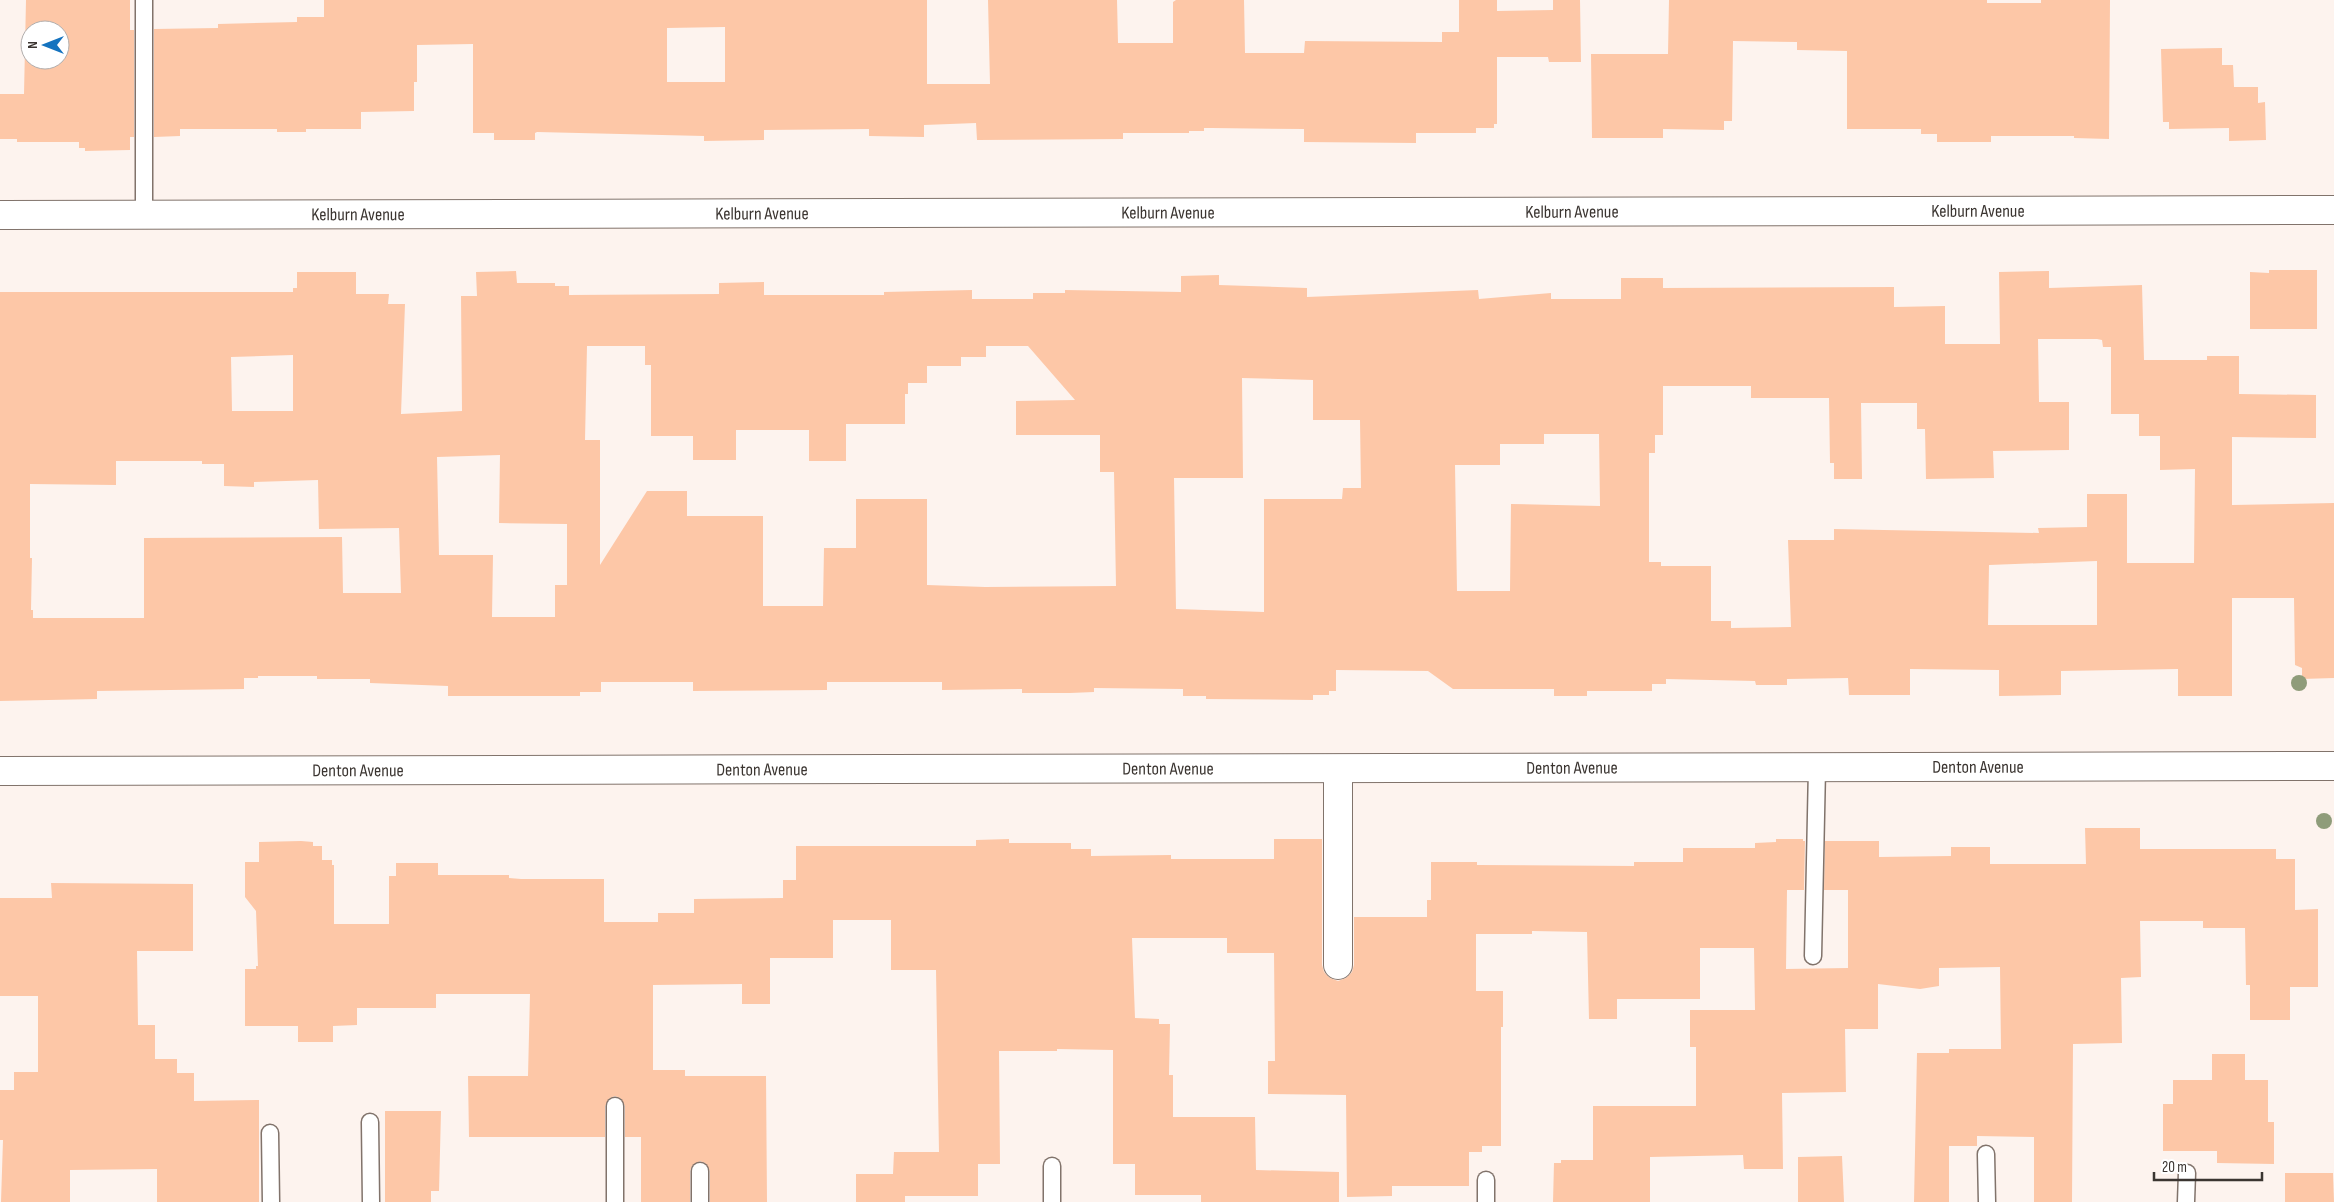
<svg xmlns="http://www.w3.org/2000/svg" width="2334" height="1202" font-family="'Sofia Sans Condensed',sans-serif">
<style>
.building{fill:#fdc7a7;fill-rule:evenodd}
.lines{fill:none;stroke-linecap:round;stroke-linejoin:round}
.lane-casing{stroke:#81736b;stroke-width:19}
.street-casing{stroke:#81736b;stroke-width:30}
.lane{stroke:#fff;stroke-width:16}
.street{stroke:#fff;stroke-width:28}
.tree{fill:#8f9c7a}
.labels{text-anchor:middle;stroke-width:4.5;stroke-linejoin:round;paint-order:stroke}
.street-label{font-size:18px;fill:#3b3531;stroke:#fff}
</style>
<rect width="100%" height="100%" fill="#fdf3ee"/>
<g class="building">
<path d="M 26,0 L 130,0 L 130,30 L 134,30 L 134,137 L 130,137 L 130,150 L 85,151 L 85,148 L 79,148 L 79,142 L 17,142 L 17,139 L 0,139 L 0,94 L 24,94 ZM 30,30 L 60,30 L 60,60 L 30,60 Z"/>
<path d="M 324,0 L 927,0 L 927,84 L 990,84 L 988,0 L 1117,0 L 1118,43 L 1173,43 L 1173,2 L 1176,0 L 1244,0 L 1245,53 L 1304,53 L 1305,41 L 1442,42 L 1442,32 L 1459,32 L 1459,0 L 1497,0 L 1497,11 L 1553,10 L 1553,0 L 1580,0 L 1581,62 L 1549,62 L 1548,57 L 1497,57 L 1497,124 L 1494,124 L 1494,128 L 1476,128 L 1476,133 L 1416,133 L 1416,143 L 1304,142 L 1304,129 L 1212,128 L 1204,128 L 1204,131 L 1189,131 L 1189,133 L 1123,133 L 1123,139 L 977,140 L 976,123 L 924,125 L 924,137 L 869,136 L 869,129 L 764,130 L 764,140 L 704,141 L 704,136 L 537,132 L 535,133 L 535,140 L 494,140 L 494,133 L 473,133 L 473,44 L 417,45 L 417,82 L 414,82 L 414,111 L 361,112 L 361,129 L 306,129 L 306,132 L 277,132 L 277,129 L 180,129 L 180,136 L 154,137 L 154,29 L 218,28 L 218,24 L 297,22 L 297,17 L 324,17 ZM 725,27 L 725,82 L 667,82 L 667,28 Z"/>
<polygon points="1669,0 1987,0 1987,3 2041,3 2041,0 2110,0 2109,139 2074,138 2074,136 1991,136 1991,142 1937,142 1937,134 1921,134 1921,129 1847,129 1847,51 1797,50 1797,42 1733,41 1732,121 1724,121 1724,130 1663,129 1663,138 1592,138 1591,54 1668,54"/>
<polygon points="2222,48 2222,65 2233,65 2234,87 2258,87 2258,103 2265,102 2266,140 2229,141 2229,128 2169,129 2169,122 2163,122 2161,49"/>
<polygon points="2269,270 2317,270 2317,329 2250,329 2250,272 2269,273"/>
<path d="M 516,271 L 517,283 L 555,283 L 555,286 L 569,286 L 569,295 L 719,294 L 719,283 L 764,282 L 764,295 L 884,295 L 884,292 L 972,290 L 972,299 L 1033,299 L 1033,293 L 1065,293 L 1065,290 L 1181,292 L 1181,276 L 1219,275 L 1219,285 L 1307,288 L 1307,297 L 1478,290 L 1479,299 L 1551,293 L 1551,299 L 1621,299 L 1621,278 L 1663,278 L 1663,288 L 1894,287 L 1894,307 L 1945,306 L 1945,344 L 2000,344 L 1999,272 L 2049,271 L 2049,288 L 2142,285 L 2144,360 L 2207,360 L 2207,356 L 2239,356 L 2239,394 L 2316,395 L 2316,438 L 2232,437 L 2232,505 L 2334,503 L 2334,678 L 2302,679 L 2302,668 L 2295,665 L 2294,598 L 2232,598 L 2232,696 L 2178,696 L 2178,669 L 2061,671 L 2061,695 L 1999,696 L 1999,670 L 1910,669 L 1910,695 L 1849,695 L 1848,678 L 1787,679 L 1787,685 L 1756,685 L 1755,681 L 1666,679 L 1666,684 L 1652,684 L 1652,691 L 1587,691 L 1587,696 L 1554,696 L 1554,689 L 1453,689 L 1428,671 L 1336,670 L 1336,691 L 1329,691 L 1329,695 L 1313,695 L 1313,700 L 1206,699 L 1206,696 L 1183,696 L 1183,689 L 1094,688 L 1094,692 L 1070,693 L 1022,693 L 1022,689 L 942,690 L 942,682 L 827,682 L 827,690 L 693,691 L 693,682 L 601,682 L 601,692 L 580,692 L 580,696 L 448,696 L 448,686 L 370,683 L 370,679 L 317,679 L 317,676 L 258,676 L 258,678 L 244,678 L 244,689 L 97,691 L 97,699 L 0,701 L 0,292 L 293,292 L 293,288 L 297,288 L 297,272 L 356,272 L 356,294 L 389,294 L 388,304 L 405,304 L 401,414 L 462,411 L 461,296 L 477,296 L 476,272 ZM 2038,339 L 2097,339 L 2102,340 L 2103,347 L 2111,347 L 2111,414 L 2139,414 L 2139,436 L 2160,436 L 2160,470 L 2195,469 L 2194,563 L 2127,563 L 2127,494 L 2087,494 L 2087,527 L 2038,528 L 2039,533 L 1834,529 L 1834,540 L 1788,540 L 1791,627 L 1731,628 L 1731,621 L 1711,621 L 1711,566 L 1661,566 L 1661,562 L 1649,562 L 1649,453 L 1655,453 L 1655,435 L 1663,435 L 1663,386 L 1751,386 L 1751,398 L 1829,398 L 1830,463 L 1834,463 L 1834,479 L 1862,479 L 1861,403 L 1917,403 L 1917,429 L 1925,429 L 1926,479 L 1994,478 L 1993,451 L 2069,450 L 2069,402 L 2039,402 ZM 587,346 L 645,346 L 645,365 L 651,365 L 651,436 L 693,436 L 693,460 L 736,460 L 736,430 L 809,430 L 809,461 L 846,461 L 846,424 L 905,424 L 905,394 L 908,394 L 908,383 L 927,383 L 927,366 L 961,366 L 961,357 L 986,357 L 986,346 L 1028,346 L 1075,400 L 1016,401 L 1016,435 L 1100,435 L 1100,472 L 1114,472 L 1116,586 L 985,587 L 927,585 L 927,499 L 856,499 L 856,548 L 824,548 L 823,606 L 763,606 L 763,516 L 687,516 L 687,491 L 647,491 L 600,565 L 600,440 L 585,440 ZM 293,355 L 293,411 L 232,411 L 231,357 ZM 1242,378 L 1313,380 L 1313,420 L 1360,420 L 1361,488 L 1343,488 L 1342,499 L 1264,499 L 1264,612 L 1176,609 L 1174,478 L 1243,478 ZM 1544,434 L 1599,434 L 1600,506 L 1511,504 L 1510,591 L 1457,591 L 1455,465 L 1500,465 L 1500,444 L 1544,444 ZM 500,455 L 499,523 L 567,524 L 567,585 L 555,585 L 555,617 L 492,617 L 493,555 L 439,555 L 437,457 ZM 116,461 L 202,461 L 202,464 L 224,464 L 224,486 L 254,487 L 254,482 L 318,480 L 319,529 L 399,528 L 401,593 L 343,593 L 342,537 L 144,538 L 144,618 L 33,618 L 33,610 L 31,610 L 32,558 L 30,558 L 30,484 L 116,485 ZM 2097,561 L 2097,625 L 1988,625 L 1989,565 Z"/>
<polygon points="2085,828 2140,828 2140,849 2276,849 2276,859 2295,859 2295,910 2318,909 2318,987 2290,987 2290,1020 2250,1020 2250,985 2246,985 2245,928 2203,928 2203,921 2140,921 2141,977 2121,978 2122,1043 2073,1044 2072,1202 2034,1202 2034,1137 1977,1136 1977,1146 1949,1146 1949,1202 1914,1202 1917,1053 1949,1053 1949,1049 2001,1049 2000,967 1939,968 1939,986 1920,989 1878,984 1878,1029 1845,1029 1846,1092 1782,1093 1783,1169 1744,1169 1743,1155 1650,1157 1650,1202 1553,1202 1554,1163 1561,1163 1561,1160 1593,1160 1593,1106 1696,1106 1696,1047 1690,1047 1690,1010 1755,1010 1754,948 1700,948 1700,999 1617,999 1617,1019 1589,1019 1587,932 1532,931 1532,934 1476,934 1476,991 1503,991 1503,1027 1501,1027 1501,1146 1482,1146 1482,1152 1469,1152 1469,1186 1392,1186 1392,1196 1347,1197 1346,1095 1268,1094 1268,1061 1275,1061 1274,953 1227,953 1227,938 1132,938 1135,1018 1159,1019 1159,1024 1170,1024 1169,1075 1173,1075 1173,1117 1255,1117 1256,1170 1339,1172 1339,1202 1201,1202 1201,1195 1135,1195 1135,1164 1113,1164 1113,1050 1057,1049 1057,1051 999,1051 1000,1164 978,1164 978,1196 905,1196 905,1202 856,1202 856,1174 893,1174 894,1152 939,1152 936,970 891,970 891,920 833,920 833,958 770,958 770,1004 742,1004 742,984 653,985 653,1070 685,1070 685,1076 766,1076 767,1202 710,1202 710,1171 705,1163 700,1161 692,1166 690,1171 690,1202 641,1202 641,1137 625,1137 625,1106 620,1098 615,1096 610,1098 605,1106 605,1137 469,1137 468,1076 528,1076 530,994 436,994 436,1008 357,1008 357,1025 333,1026 333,1042 298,1042 298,1026 245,1026 245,969 256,969 256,966 258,966 256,911 245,897 245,862 259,862 259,842 301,841 313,842 313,846 322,846 322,860 332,860 332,865 334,865 334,924 389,924 389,876 396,876 396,863 438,863 438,875 509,875 509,878 521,879 604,879 604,922 658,922 658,913 694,913 694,899 783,898 783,880 796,880 796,846 976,846 976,840 1009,839 1009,843 1071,843 1071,849 1091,849 1091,856 1171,855 1171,859 1274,859 1274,839 1322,839 1322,965 1324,972 1330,978 1338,981 1346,978 1352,972 1354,965 1354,917 1427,917 1427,900 1431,900 1431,862 1477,862 1477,865 1634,866 1634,862 1683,862 1683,848 1755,848 1755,843 1776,842 1776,839 1803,839 1803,841 1805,841 1804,890 1787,890 1786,969 1848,968 1848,890 1824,890 1825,841 1879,841 1879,857 1951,856 1951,847 1990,847 1990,864 2086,864"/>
<polygon points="51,883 193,884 193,951 137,951 138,1025 155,1025 155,1059 177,1059 177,1073 194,1073 194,1101 259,1100 259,1202 157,1202 157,1169 70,1170 70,1202 1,1202 3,1140 0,1140 0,1090 14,1090 14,1072 38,1072 38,996 0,996 0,898 52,898"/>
<polygon points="2212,1054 2245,1054 2245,1080 2268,1080 2268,1122 2274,1122 2274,1164 2217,1163 2217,1151 2163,1151 2163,1104 2173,1104 2173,1080 2212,1080"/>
<polygon points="385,1111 441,1111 439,1191 431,1191 431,1202 385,1202"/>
<polygon points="1842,1156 1844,1202 1798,1202 1798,1157"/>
<polygon points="2285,1173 2333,1173 2334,1202 2285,1202"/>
</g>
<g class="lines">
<defs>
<g id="lane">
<polyline points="144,0 144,215"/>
<polyline points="1813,956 1817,768"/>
<polyline points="615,1106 615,1202"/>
<polyline points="370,1122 371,1202"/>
<polyline points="270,1133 271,1202"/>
<polyline points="1986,1154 1987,1202"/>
<polyline points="700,1171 700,1202"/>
<polyline points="1052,1202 1052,1166"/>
<polyline points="1486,1202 1486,1180"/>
<polyline points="2186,1202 2187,1173"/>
</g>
<g id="street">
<path id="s1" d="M 0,215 L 2334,210"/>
<polyline points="1338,769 1338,965"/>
<path id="s2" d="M 0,771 L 2334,766"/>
</g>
</defs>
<use href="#lane" class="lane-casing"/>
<use href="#street" class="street-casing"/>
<use href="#lane" class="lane"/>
<use href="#street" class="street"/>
</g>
<g class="tree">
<circle cx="2299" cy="683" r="8"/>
<circle cx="2324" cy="821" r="8"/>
</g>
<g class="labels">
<g class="street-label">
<text dy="6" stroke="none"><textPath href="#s1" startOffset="1978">Kelburn Avenue</textPath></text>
<text dy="6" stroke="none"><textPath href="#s1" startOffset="1572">Kelburn Avenue</textPath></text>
<text dy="6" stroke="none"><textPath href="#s1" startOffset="1168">Kelburn Avenue</textPath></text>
<text dy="6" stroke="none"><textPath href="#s1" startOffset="762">Kelburn Avenue</textPath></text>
<text dy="6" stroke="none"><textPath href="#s1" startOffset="358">Kelburn Avenue</textPath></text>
<text dy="6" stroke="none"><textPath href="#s2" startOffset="1978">Denton Avenue</textPath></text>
<text dy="6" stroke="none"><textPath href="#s2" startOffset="1572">Denton Avenue</textPath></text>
<text dy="6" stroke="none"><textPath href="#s2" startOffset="1168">Denton Avenue</textPath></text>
<text dy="6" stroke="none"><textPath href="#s2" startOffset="762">Denton Avenue</textPath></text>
<text dy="6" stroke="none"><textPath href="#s2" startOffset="358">Denton Avenue</textPath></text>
</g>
</g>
<g transform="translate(45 45) rotate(270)"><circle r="24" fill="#ffffff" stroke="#b1aead"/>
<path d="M0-4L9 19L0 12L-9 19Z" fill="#1473bf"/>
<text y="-8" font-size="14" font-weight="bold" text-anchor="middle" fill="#3b3531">N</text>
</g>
<path d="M2154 1172v8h108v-8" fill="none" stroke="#3b3531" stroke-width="2.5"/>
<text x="2162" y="1172" font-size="15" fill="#3b3531" stroke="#ffffff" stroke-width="4" paint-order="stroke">20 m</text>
</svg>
